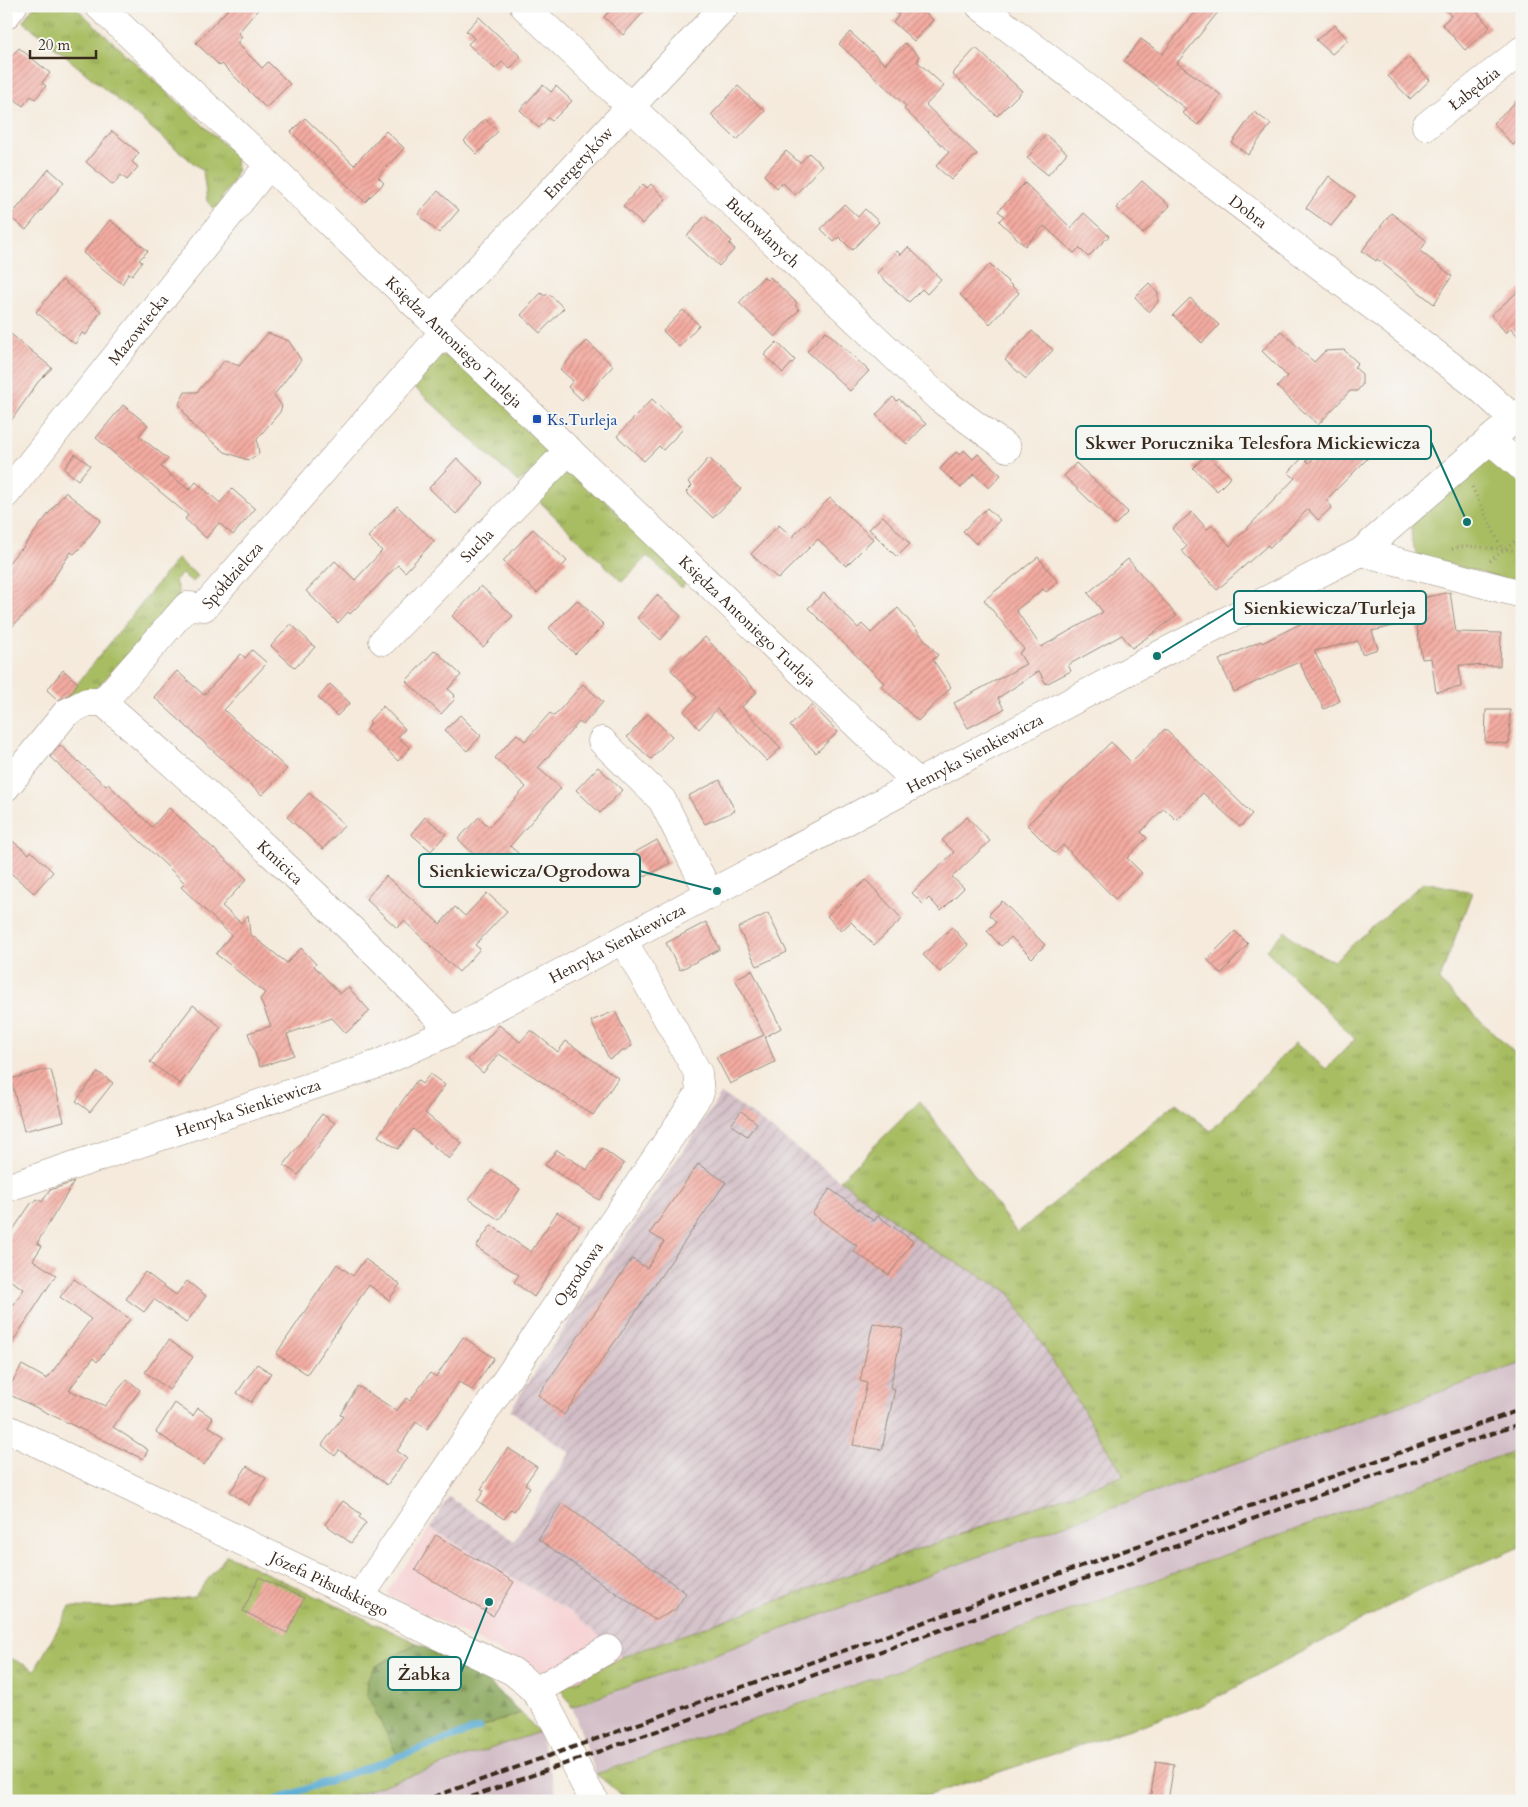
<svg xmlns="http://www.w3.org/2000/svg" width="1528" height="1807" font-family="Cardo,serif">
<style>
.built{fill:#f7cfd1}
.industrial{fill:url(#industrial-furrows)}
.railway{fill:#d2bdc6}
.grass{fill:url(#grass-tufts);stroke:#727440}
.forest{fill:url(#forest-firs);stroke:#60673b}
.green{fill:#a8bd62;stroke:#727440}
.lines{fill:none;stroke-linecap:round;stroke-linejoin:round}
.stream{stroke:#58aad3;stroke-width:7}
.building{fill:url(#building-hatch)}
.minor-casing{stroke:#988a7d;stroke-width:29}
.path{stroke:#988a7d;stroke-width:3;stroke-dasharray:1 4;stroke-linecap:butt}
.minor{stroke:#fff;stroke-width:28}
.rail{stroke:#3b2a1e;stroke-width:4;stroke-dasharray:8 4;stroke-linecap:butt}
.transit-dot{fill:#1a4fb4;stroke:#f6f6f2;stroke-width:2}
.labels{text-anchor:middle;stroke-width:4;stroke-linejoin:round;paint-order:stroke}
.street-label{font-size:16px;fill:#3b2a1e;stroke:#f6f6f2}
.transit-label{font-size:16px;fill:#164399;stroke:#f6f6f2;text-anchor:start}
.leader{fill:none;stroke:#0f766e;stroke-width:2}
.callout-dot{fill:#0f766e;stroke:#f6f6f2;stroke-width:2}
.callout{fill:#f6f6f2;stroke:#0f766e;stroke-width:2}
.callout-label{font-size:18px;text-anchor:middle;font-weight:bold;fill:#3b2a1e}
</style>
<defs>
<pattern id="industrial-furrows" width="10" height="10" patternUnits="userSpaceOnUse" patternTransform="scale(1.25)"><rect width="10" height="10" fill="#d2bdc6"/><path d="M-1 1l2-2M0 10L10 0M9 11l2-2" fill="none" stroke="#ac9aa0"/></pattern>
<pattern id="grass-tufts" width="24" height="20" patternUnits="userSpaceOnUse" patternTransform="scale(1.25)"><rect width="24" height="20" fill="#a8bd62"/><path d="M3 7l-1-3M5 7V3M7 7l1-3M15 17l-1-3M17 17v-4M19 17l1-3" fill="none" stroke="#8a9a50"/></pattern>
<pattern id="forest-firs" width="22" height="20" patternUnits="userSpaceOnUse" patternTransform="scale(1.25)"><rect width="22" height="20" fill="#86a458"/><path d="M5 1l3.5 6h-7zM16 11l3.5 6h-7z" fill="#6f8648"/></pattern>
<pattern id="building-hatch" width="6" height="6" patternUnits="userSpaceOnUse" patternTransform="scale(1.25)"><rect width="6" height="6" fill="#f4aca2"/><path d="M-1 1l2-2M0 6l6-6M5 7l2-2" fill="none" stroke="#c78c83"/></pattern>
</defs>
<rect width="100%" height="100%" fill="#f6f6f2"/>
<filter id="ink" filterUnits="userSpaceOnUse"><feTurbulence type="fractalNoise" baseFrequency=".02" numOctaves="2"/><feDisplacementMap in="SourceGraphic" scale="10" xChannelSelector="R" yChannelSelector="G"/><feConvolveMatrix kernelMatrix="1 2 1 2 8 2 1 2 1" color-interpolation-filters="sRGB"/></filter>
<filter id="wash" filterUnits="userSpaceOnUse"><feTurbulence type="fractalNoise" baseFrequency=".0096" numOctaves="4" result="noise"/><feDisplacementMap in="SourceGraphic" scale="20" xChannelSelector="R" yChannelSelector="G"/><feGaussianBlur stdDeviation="1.12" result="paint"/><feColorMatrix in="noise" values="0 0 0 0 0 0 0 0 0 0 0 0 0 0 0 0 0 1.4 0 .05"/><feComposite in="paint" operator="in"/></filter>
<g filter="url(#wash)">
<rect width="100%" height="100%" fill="#f5eadc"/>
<polygon class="built" points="430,1528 576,1615 622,1657 561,1689 538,1671 390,1596 388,1592"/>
<polygon class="industrial" points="721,1094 738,1104 929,1247 1009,1292 1125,1475 622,1657 576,1615 430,1528 449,1497 514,1541 570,1453 510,1410"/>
<g class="railway">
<polygon points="1522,1363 1522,1448 1038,1622 596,1774 572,1707 1116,1506"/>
<polygon points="539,1732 557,1795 543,1801 337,1801"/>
</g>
<g class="grass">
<path d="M 34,6 L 74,6 L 233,153 C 243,170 231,185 221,199 L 227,203 L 218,213 L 207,201 L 203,171 L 23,21 Z"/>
<polygon points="441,355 454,358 549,446 547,460 518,482 412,385"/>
<polygon points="571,472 583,479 687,580 682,588 647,556 622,582 537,499 557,476"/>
<polygon points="177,559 198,576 193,582 182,574 175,581 179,593 177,600 97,688 62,703"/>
<polygon points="1424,882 1472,892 1439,981 1522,1060 1522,1363 1116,1506 572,1707 561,1689 622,1657 1124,1475 1009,1292 929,1247 840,1180 920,1101 1017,1233 1176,1103 1211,1131 1295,1043 1326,1069 1355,1039 1266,950 1285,931 1303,947 1334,961"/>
<polygon points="1522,1448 1522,1546 1425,1587 1200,1706 911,1801 629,1801 596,1774 1038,1622"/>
<polygon points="227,1555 417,1643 375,1667 398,1757 521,1713 539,1732 337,1801 6,1801 6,1656 35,1670 70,1607 111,1608 194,1597"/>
</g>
<polygon class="forest" points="417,1643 486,1680 521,1713 398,1757 367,1695 368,1678 375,1667"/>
<polygon class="green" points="1490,458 1497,460 1522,481 1522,584 1417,555 1412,542 1411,525 1486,459"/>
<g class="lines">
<polyline class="stream" points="272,1801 479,1728"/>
</g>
<g id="blocks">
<g class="building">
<polygon points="231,6 261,6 238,33 242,37 237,43 262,68 268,62 290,84 266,108 222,64 220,66 196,43"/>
<polygon points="614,6 649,6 623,35 604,17"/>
<polygon points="890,6 918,6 933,20 914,41 893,22 899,15"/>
<polygon points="1200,6 1223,6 1177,63 1221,95 1198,125 1182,113 1186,109 1124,61 1141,39 1162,54"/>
<polygon points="1443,6 1472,6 1490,27 1465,50 1442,24 1451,16"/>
<polygon points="479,17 521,57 510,69 502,62 495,69 468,44 474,38 466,31"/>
<polygon points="1335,25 1348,40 1332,54 1316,40"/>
<polygon points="850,32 885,64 905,43 919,56 918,62 944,86 926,105 977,154 951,180 936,166 949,152 904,109 906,106 839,44"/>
<polygon points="19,48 50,73 42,83 46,86 35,99 31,96 23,106 6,92 6,62"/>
<polygon points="976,48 1022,91 997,116 952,74"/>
<polygon points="1408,57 1430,80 1410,99 1388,76"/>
<polygon points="543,85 551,92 556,86 572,101 552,121 548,118 539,128 520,110"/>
<polygon points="738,86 765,111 737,140 711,115"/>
<polygon points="1522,96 1522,137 1513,145 1493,123"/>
<polygon points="1254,112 1271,124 1248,155 1232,143"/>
<polygon points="305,118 354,165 386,131 404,148 378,177 384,183 365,202 291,132"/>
<polygon points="485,119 498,131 477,154 464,141"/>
<polygon points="112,131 139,153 132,162 138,167 127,180 121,175 113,185 86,162"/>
<polygon points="1046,135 1067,153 1048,175 1027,158"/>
<polygon points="786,151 800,163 809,153 822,165 795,195 782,182 777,188 764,175"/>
<polygon points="49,169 64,182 26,230 10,217"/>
<polygon points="1329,176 1355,196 1331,226 1306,208"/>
<polygon points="1142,181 1170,206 1143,234 1116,208"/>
<polygon points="1025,183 1071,228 1084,213 1109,236 1088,257 1079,248 1074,253 1044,226 1025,246 999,221 1004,216 998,211"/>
<polygon points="643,184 647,188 651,184 666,199 642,224 623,206"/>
<polygon points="438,191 459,210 439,233 418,214"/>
<polygon points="844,204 858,217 865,209 879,222 852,250 839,237 834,242 821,229"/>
<polygon points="1391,213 1427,241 1420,251 1452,276 1434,304 1377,259 1376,261 1362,251"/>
<polygon points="705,216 732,241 729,244 735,249 719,266 687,236"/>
<polygon points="110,220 148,251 139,260 142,262 132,275 129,273 122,284 83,253"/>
<polygon points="908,247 941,279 927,294 922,289 909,302 877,273 897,251 901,255"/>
<polygon points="990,264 1019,293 990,324 960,295"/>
<polygon points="763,277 767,280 770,277 797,303 795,305 799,310 775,337 739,303"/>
<polygon points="62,280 101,311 86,335 82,333 75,344 36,312"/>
<polygon points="1149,283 1158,293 1158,302 1149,312 1135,297"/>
<polygon points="1522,288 1522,341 1511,328 1506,333 1491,315"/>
<polygon points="541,293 545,296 548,293 564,308 540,333 521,315"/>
<polygon points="1190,298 1219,325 1202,343 1173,315"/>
<polygon points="683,310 699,325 679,347 663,331"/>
<polygon points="6,330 52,368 38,382 6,428"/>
<polygon points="826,331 869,371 850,391 807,351"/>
<polygon points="1032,331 1053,350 1026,379 1005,360"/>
<polygon points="1281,331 1314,362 1325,351 1344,350 1358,363 1354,367 1362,374 1362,385 1357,391 1350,391 1318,425 1277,387 1287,376 1262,351"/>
<polygon points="268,333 289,341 301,360 274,395 282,406 280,412 257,439 259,454 248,460 225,452 192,425 179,404 185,392 197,392 225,360 239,366"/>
<polygon points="587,341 613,366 582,400 568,387 573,381 560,369"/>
<polygon points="777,342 795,360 783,373 764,355"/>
<polygon points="893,397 897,401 899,399 926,424 907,444 876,415"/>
<polygon points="652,399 683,429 663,450 659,446 644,461 617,436"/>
<polygon points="123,405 148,425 139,436 168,459 161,467 189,490 196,482 220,503 232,489 255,509 233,535 219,523 206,538 185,519 188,515 96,438"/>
<polygon points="1342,429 1370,456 1326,500 1332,507 1318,520 1308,509 1270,548 1268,545 1217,590 1182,551 1187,546 1172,529 1192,512 1207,529 1212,525 1230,546 1295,478 1288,473 1303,457 1309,463"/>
<polygon points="964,450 973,459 978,454 1001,475 989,488 974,474 961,488 940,469 956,452 960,455"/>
<polygon points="75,454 90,465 78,480 64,469"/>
<polygon points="1206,454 1231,477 1217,491 1193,468"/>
<polygon points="457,458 484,484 456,514 429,488"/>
<polygon points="709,458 741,489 713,518 686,492 692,486 688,482"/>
<polygon points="1076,463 1128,512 1115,525 1064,476"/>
<polygon points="65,492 101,520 82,546 74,554 71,552 40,598 6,633 6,566 20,549 21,550"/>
<polygon points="830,498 873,539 846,566 818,539 778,579 751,554 779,525 792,537"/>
<polygon points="397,506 434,541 405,572 398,565 350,614 348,612 338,623 306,591 335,561 355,580 382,551 368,537"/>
<polygon points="987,508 1000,520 976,544 963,531"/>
<polygon points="883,516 910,544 897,557 869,529"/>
<polygon points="533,529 567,561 537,593 503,561"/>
<polygon points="1038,557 1058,582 1046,592 1043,589 1016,610 1041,647 1103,612 1088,593 1128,559 1177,616 1132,648 1122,635 1068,665 1071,671 1046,684 1039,671 998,698 1004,709 968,728 954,703 1026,664 1019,653 1024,649 984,600"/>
<polygon points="481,586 513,616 483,647 452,616"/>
<polygon points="1450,592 1456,632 1501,633 1500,666 1459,665 1461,687 1436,692 1431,658 1422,659 1416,621 1372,631 1378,649 1362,654 1358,641 1314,651 1340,701 1324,709 1299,662 1234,692 1219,660 1261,641 1262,643 1300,624"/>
<polygon points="824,593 858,628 862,624 871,633 898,608 938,655 933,660 951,687 918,721 881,686 884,683 808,608"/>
<polygon points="657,595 681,616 661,640 637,618"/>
<polygon points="577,600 604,625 575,654 549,628"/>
<polygon points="291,624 315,647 295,668 271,646"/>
<polygon points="705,637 757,692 742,707 781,748 767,761 717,709 699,729 684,711 697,697 671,670"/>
<polygon points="252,650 267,663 224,710 287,769 262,795 154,697 177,671 204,695 241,654 245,658"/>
<polygon points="435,650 461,675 448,689 455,695 453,697 455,699 441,714 406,681"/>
<polygon points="63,670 78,683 70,694 58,700 47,690"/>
<polygon points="330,684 350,703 337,716 318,698"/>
<polygon points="583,684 603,702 583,725 579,722 538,768 561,788 510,846 519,854 498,877 458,839 479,817 489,827 526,787 495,758 517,734 525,741 550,713 554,716"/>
<polygon points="812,705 838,732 816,753 790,726"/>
<polygon points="383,706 405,729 398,737 410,748 398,761 366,730 371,723 369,721"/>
<polygon points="1486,710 1510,710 1509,744 1485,742"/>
<polygon points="648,714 672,736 651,759 627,737"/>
<polygon points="460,715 481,736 467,751 445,730"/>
<polygon points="1165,729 1252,814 1240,827 1203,793 1176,820 1164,808 1141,832 1147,838 1127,858 1142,873 1115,899 1063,845 1055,853 1027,825 1111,742 1131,762"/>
<polygon points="60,745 106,786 108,784 152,827 169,808 247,879 222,906 241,923 248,915 250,934 287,963 301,948 316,964 314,966 340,994 348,987 370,1011 346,1033 332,1018 287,1034 294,1055 260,1067 248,1033 271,1026 260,999 265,993 216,954 231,935 181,887 185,883 50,757"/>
<polygon points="598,767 622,790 600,813 576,790"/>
<polygon points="720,780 735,811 705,824 688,796"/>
<polygon points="309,793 345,825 323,849 287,817"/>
<polygon points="425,817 446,834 431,851 411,834"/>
<polygon points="967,817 990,841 952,877 964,888 941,911 929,898 923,904 912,893 954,852 942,840"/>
<polygon points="6,836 29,854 31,851 53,872 34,893 6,869"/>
<polygon points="657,840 670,863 645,877 632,854"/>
<polygon points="386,876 440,924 455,907 465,916 487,893 507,911 475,945 480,949 459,972 404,921 397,928 366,899"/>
<polygon points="866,880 902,919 874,945 851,922 841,931 827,916"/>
<polygon points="1002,901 1045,945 1032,958 1011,937 1001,946 987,931 996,922 989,914"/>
<polygon points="768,913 787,952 757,966 738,928"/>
<polygon points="706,922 720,949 680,970 666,943"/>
<polygon points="952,927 968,945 940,972 923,955"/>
<polygon points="1235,931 1248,944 1221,974 1207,959"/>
<polygon points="752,970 781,1028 765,1037 775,1062 730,1084 716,1057 764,1035 735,979"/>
<polygon points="193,1005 221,1027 180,1084 150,1062"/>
<polygon points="615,1011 632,1046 609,1059 591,1021"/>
<polygon points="499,1025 520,1042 531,1030 558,1052 566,1041 618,1078 593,1115 499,1054 483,1073 468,1060"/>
<polygon points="44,1070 51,1070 64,1121 24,1131 11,1079"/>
<polygon points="98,1072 113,1083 90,1112 76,1101"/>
<polygon points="430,1074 445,1085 425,1113 462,1143 449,1159 413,1129 398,1149 378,1136 417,1080 422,1084"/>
<polygon points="741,1111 757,1123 747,1136 731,1125"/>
<polygon points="322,1114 335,1123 298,1175 284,1165"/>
<polygon points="602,1148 624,1164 599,1200 545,1165 557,1150 587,1170"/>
<polygon points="698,1164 726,1182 564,1415 538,1395 632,1259 647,1268 664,1242 650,1233"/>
<polygon points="492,1170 520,1189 499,1220 469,1199"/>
<polygon points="74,1182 37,1243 42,1246 33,1260 56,1275 6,1352 6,1316 24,1289 6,1278 6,1240 32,1202 34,1203 37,1199 42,1202 50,1190"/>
<polygon points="830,1189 874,1221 878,1216 913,1241 889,1275 853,1251 857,1246 812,1214"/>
<polygon points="557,1212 580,1226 534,1297 514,1282 519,1275 476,1247 491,1225 531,1252"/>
<polygon points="365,1259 400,1284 389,1300 369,1285 307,1374 276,1354 337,1264 353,1276"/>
<polygon points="145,1272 176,1295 187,1281 206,1296 186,1323 154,1299 144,1312 126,1299"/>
<polygon points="74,1279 130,1319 97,1362 93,1358 69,1390 105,1406 127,1379 140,1390 113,1427 148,1450 143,1459 6,1393 22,1365 47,1379 91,1319 60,1297"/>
<polygon points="873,1323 903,1329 890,1388 895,1389 882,1450 853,1445 867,1383 860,1381"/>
<polygon points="463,1337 494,1358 472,1390 459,1382 427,1429 416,1422 397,1451 407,1458 387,1485 339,1450 335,1456 322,1445 343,1416 340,1415 358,1386 397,1411 406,1398 410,1401 430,1373 436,1377"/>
<polygon points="169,1340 193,1357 169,1390 145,1372"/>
<polygon points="257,1364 271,1373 251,1402 237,1393"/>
<polygon points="175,1403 193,1416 198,1408 213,1418 208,1426 224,1436 204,1465 156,1432"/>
<polygon points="508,1448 537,1467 525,1484 530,1487 514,1511 511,1509 504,1519 477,1501 484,1491 481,1489"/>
<polygon points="247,1466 266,1478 249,1505 230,1492"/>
<polygon points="343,1501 361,1514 359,1517 366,1523 351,1543 325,1524"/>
<polygon points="562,1503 686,1593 675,1610 655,1620 538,1539"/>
<polygon points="436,1535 514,1582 493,1616 415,1570"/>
<polygon points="259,1577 304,1598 287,1633 243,1611"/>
<polygon points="1156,1761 1174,1764 1168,1801 1150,1801"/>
</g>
</g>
</g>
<g filter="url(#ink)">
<use href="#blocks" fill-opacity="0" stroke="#988a7d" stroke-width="1"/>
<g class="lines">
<defs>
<g id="minor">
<path id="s1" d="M 99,6 L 269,165 L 918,783"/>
<path id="s2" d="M 524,6 L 940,399 L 1007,448"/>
<path id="s3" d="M 980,6 L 1480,388 L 1504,410 L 1512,420"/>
<polyline points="6,15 13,6"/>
<path id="s4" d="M 1426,126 L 1522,50"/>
<path id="s5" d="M 431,319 L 725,6"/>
<polyline points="1490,440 1522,467"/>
<path id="s6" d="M 6,494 L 269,165"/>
<polyline points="1361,552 1522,594"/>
<path id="s7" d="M 383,641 L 569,450"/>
<path id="s8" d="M 103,702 C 223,807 342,915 451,1031"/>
<polyline points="602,741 662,800 710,895"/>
<path id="s9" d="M 6,787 L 66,713 L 87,702 L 103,702 L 187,606 L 204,607 L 444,332"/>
<path id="s10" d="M 6,1188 L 378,1064 L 451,1031 L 1157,656 L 1361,552 L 1522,412"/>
<path id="s11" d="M 6,1428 L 512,1671 C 560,1704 564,1756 595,1801"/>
<path id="s12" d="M 359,1598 L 700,1093 L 698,1073 L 623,940"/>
<polyline points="536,1691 608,1649"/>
</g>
</defs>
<use href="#minor" class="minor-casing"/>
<g class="path">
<polyline points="1472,487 1502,549"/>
<polyline points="1452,549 1465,546 1522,551"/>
<polyline points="1490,561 1522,535"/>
</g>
<use href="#minor" class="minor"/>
<g class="rail">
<polyline points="422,1801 1522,1409"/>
<polyline points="460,1801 1522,1423"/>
</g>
</g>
</g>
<rect class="transit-dot" x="532" y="414" width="10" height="10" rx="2.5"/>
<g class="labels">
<g class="street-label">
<text dy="6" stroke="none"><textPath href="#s4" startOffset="61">Łabędzia</textPath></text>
<text dy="6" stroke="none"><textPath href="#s5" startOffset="215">Energetyków</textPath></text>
<text dy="6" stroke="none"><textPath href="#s3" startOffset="338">Dobra</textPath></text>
<text dy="6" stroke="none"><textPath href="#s2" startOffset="329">Budowlanych</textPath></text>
<text dy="6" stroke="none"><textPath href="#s6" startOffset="211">Mazowiecka</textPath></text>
<text dy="6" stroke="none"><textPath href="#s1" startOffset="489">Księdza Antoniego Turleja</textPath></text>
<text dy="6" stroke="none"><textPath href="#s7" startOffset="134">Sucha</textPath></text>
<text dy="6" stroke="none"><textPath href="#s9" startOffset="322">Spółdzielcza</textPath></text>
<text dy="6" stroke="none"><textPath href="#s1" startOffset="894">Księdza Antoniego Turleja</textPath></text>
<text dy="6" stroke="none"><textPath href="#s10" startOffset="1065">Henryka Sienkiewicza</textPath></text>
<text dy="6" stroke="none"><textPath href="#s8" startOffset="239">Kmicica</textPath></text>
<text dy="6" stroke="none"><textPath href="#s10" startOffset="660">Henryka Sienkiewicza</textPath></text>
<text dy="6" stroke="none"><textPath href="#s10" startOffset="255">Henryka Sienkiewicza</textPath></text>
<text dy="6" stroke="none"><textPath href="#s12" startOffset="391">Ogrodowa</textPath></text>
<text dy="6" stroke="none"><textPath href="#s11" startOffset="359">Józefa Piłsudskiego</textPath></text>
</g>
<g class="transit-label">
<text x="547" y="425">Ks.Turleja</text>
</g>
</g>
<path class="leader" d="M1467 522L1431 442M1157 656L1234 608M717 891L640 871M489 1602L461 1673"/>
<g class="callout-dot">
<circle cx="1467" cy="522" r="5"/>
<circle cx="1157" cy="656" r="5"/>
<circle cx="717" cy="891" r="5"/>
<circle cx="489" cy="1602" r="5"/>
</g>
<g class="callout">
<rect x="1076" y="426" width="355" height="33" rx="5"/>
<rect x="1234" y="591" width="192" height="33" rx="5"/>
<rect x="419" y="854" width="221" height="33" rx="5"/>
<rect x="388" y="1657" width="73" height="33" rx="5"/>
</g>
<g class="callout-label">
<text x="1253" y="449">Skwer Porucznika Telesfora Mickiewicza</text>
<text x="1330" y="614">Sienkiewicza/Turleja</text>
<text x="530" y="877">Sienkiewicza/Ogrodowa</text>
<text x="424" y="1680">Żabka</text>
</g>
<rect width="1528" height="1807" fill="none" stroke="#f6f6f2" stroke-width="25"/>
<path d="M30 50v8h66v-8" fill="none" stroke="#3b2a1e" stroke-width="2.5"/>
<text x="38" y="50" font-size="15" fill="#3b2a1e" stroke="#f6f6f2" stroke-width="4" paint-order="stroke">20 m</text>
</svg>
